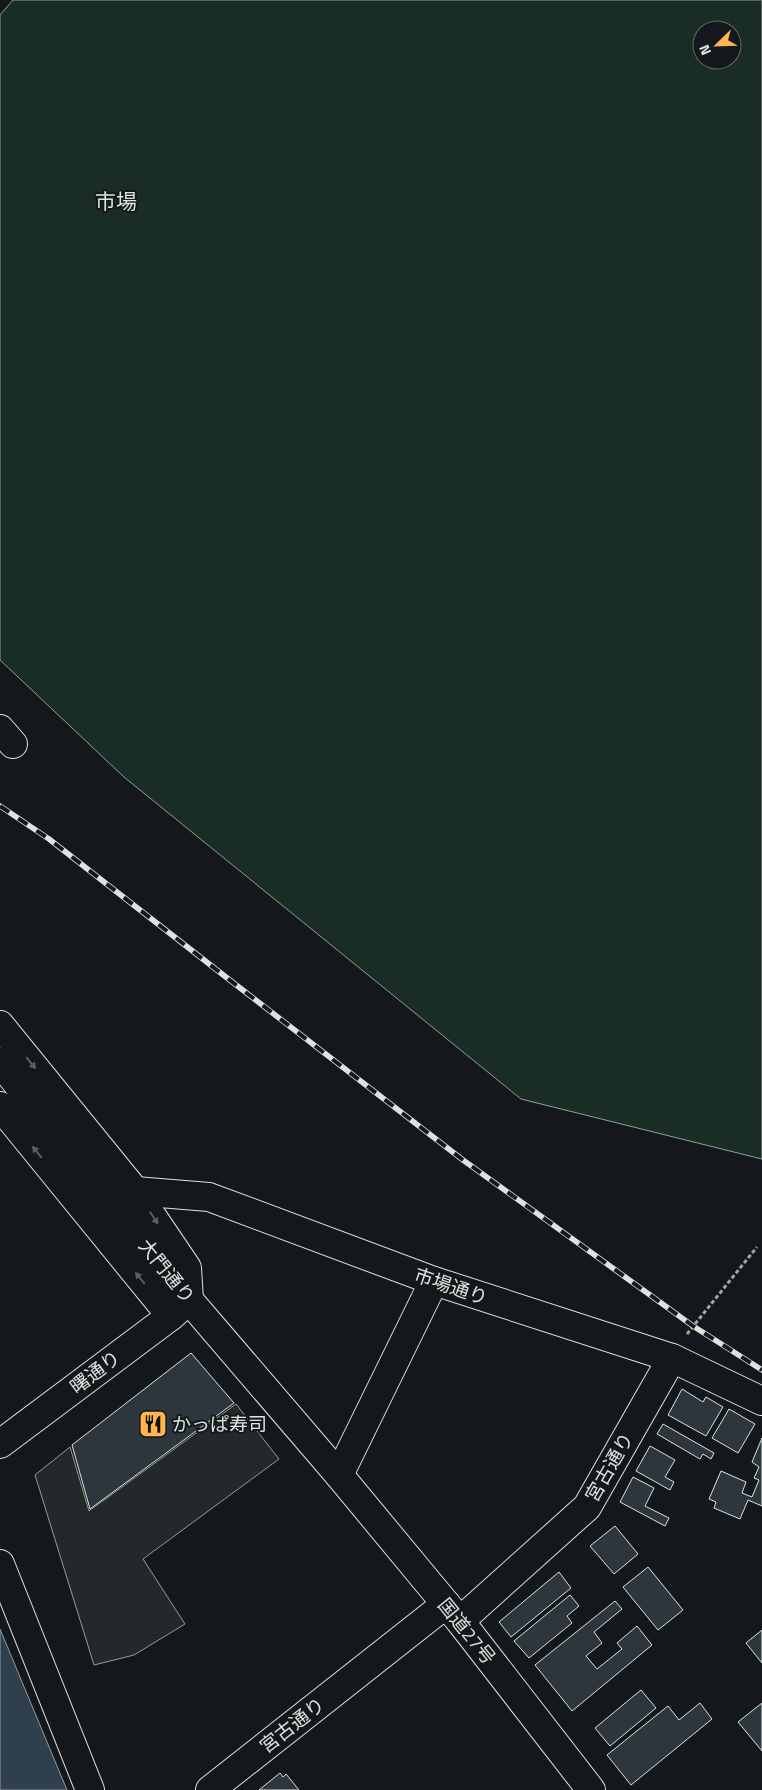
<svg xmlns="http://www.w3.org/2000/svg" width="762" height="1790" font-family="'Titillium Web','Noto Sans JP',sans-serif">
<style>
.green{fill:#1a2d24;stroke:#939e99;fill-rule:evenodd}
.parking{fill:#24282b;stroke:#939e99}
.water{fill:#2f3f4d;stroke:#939e99}
.building{fill:#2c363c;stroke:#d8e6dc}
.lines{fill:none;stroke-linecap:round;stroke-linejoin:round}
.minor-casing{stroke:#d8e6dc;stroke-width:30}
.highway-casing{stroke:#d8e6dc;stroke-width:30}
.path{stroke:#9da8a2;stroke-width:3;stroke-dasharray:4 2.5;stroke-linecap:butt}
.minor{stroke:#14181c;stroke-width:28}
.highway{stroke:#14181c;stroke-width:28}
.rail-casing{stroke:#d8e6dc;stroke-width:5.5}
.rail{stroke:#14181c;stroke-width:4;stroke-dasharray:11;stroke-linecap:butt}
.oneway{fill:#59605f}
.labels{text-anchor:middle;stroke-width:4;stroke-linejoin:round;paint-order:stroke}
.street-label{font-size:19px;fill:#d8e6dc;stroke:#14181c}
.poi-label{font-size:19px;fill:#d8e6dc;stroke:#14181c;text-anchor:start}
.quarter-label{font-size:21px;fill:#d8e6dc;stroke:#14181c}
</style>
<rect width="100%" height="100%" fill="#14181c"/>
<path class="green" d="M 13,0 L 762,0 L 762,1159 L 521,1099 L 124,777 L 0,660 L 0,15 ZM 702,30 L 732,30 L 732,60 L 702,60 Z"/>
<polygon class="parking" points="236,1404 279,1459 143,1559 185,1624 134,1655 94,1665 35,1475 70,1447 89,1511"/>
<polygon class="water" points="0,1629 67,1790 0,1790"/>
<g class="building">
<polygon points="191,1353 234,1403 90,1509 72,1445"/>
<polygon points="682,1389 703,1402 706,1397 723,1407 706,1436 668,1415"/>
<polygon points="729,1409 755,1424 738,1453 712,1438"/>
<polygon points="663,1424 714,1453 711,1459 703,1454 700,1459 657,1434"/>
<polygon points="762,1438 762,1506 748,1500 740,1519 714,1508 716,1502 709,1499 721,1471 746,1482 742,1493 752,1497 759,1480 754,1478 759,1467 752,1462"/>
<polygon points="650,1446 675,1460 665,1477 674,1482 670,1490 636,1471"/>
<polygon points="633,1477 654,1488 645,1506 669,1518 665,1526 620,1502"/>
<polygon points="615,1526 638,1554 614,1574 590,1546"/>
<polygon points="648,1567 683,1610 658,1630 623,1587"/>
<polygon points="559,1572 571,1588 511,1637 499,1622"/>
<polygon points="570,1595 579,1606 567,1616 572,1623 529,1658 514,1641"/>
<polygon points="615,1601 622,1609 594,1632 602,1643 586,1656 597,1669 622,1649 617,1643 637,1626 652,1645 572,1711 535,1665"/>
<polygon points="762,1630 762,1663 746,1643"/>
<polygon points="641,1690 656,1708 610,1746 595,1728"/>
<polygon points="700,1703 712,1719 631,1785 607,1755 668,1706 679,1720"/>
<polygon points="762,1703 762,1751 738,1722"/>
<polygon points="280,1773 283,1777 286,1774 299,1790 259,1790"/>
</g>
<g class="lines">
<defs>
<g id="minor">
<polyline points="0,729 13,744"/>
<polyline points="0,1025 135,1191 187,1268 189,1300 171,1316 0,1444"/>
<polyline points="0,1106 171,1316"/>
<polyline points="135,1191 209,1197 434,1281 672,1358 762,1401"/>
<polyline points="339,1475 434,1281"/>
<polyline points="0,1564 90,1790"/>
<polyline points="460,1621 587,1507 672,1358"/>
<polyline points="210,1790 446,1604"/>
</g>
<polyline id="highway" points="0,1062 189,1300 339,1475 460,1621 591,1790"/>
</defs>
<use href="#minor" class="minor-casing"/>
<use href="#highway" class="highway-casing"/>
<polyline class="path" points="687,1334 757,1247"/>
<use href="#minor" class="minor"/>
<use href="#highway" class="highway"/>
<defs>
<polyline id="rail" points="0,806 49,839 222,974 463,1160 693,1326 762,1370"/>
</defs>
<use href="#rail" class="rail-casing"/>
<use href="#rail" class="rail"/>
</g>
<defs><path id="oneway-solid" d="M-6-.8H1V-3.2L6.5 0L1 3.2V.8H-6Z" transform="scale(1.25)"/></defs>
<g class="oneway">
<use href="#oneway-solid" transform="translate(31 1063) rotate(51)"/>
<use href="#oneway-solid" transform="translate(37 1152) rotate(-129)"/>
<use href="#oneway-solid" transform="translate(154 1218) rotate(56)"/>
<use href="#oneway-solid" transform="translate(140 1278) rotate(-129)"/>
</g>
<defs>
<symbol id="restaurant-square" viewBox="-11 -11 22 22"><rect x="-9" y="-9" width="18" height="18" rx="4" fill="#ffb74d" stroke="#14181c"/><path d="M-5-6h1v4h1v-4h1v4h1v-4h1v5L-1.5 .5V6h-2V.5L-5-1ZM5-6V6H3V1.5H1.5Q1.5-4 5-6Z" fill="#111"/></symbol>
</defs>
<g fill-rule="evenodd">
<use href="#restaurant-square" x="137" y="1408" width="32" height="32"/>
</g>
<g class="labels">
<g class="street-label">
<text transform="translate(167 1271) rotate(51)" y="7">大門通り</text>
<text transform="translate(451 1286) rotate(19)" y="7">市場通り</text>
<text transform="translate(95 1372) rotate(-37)" y="7">曙通り</text>
<text transform="translate(609 1467) rotate(-60)" y="7">宮古通り</text>
<text transform="translate(467 1631) rotate(51)" y="7">国道27号</text>
<text transform="translate(292 1725) rotate(-38)" y="7">宮古通り</text>
</g>
<g class="poi-label">
<text x="172" y="1431">かっぱ寿司</text>
</g>
<g class="quarter-label">
<text x="116" y="209">市場</text>
</g>
</g>
<g transform="translate(717 45) rotate(247)"><circle r="24" fill="#14181c" stroke="#626a69"/>
<path d="M0-4L9 19L0 12L-9 19Z" fill="#ffb74d"/>
<text y="-8" font-size="14" font-weight="bold" text-anchor="middle" fill="#d8e6dc">N</text>
</g>
</svg>
